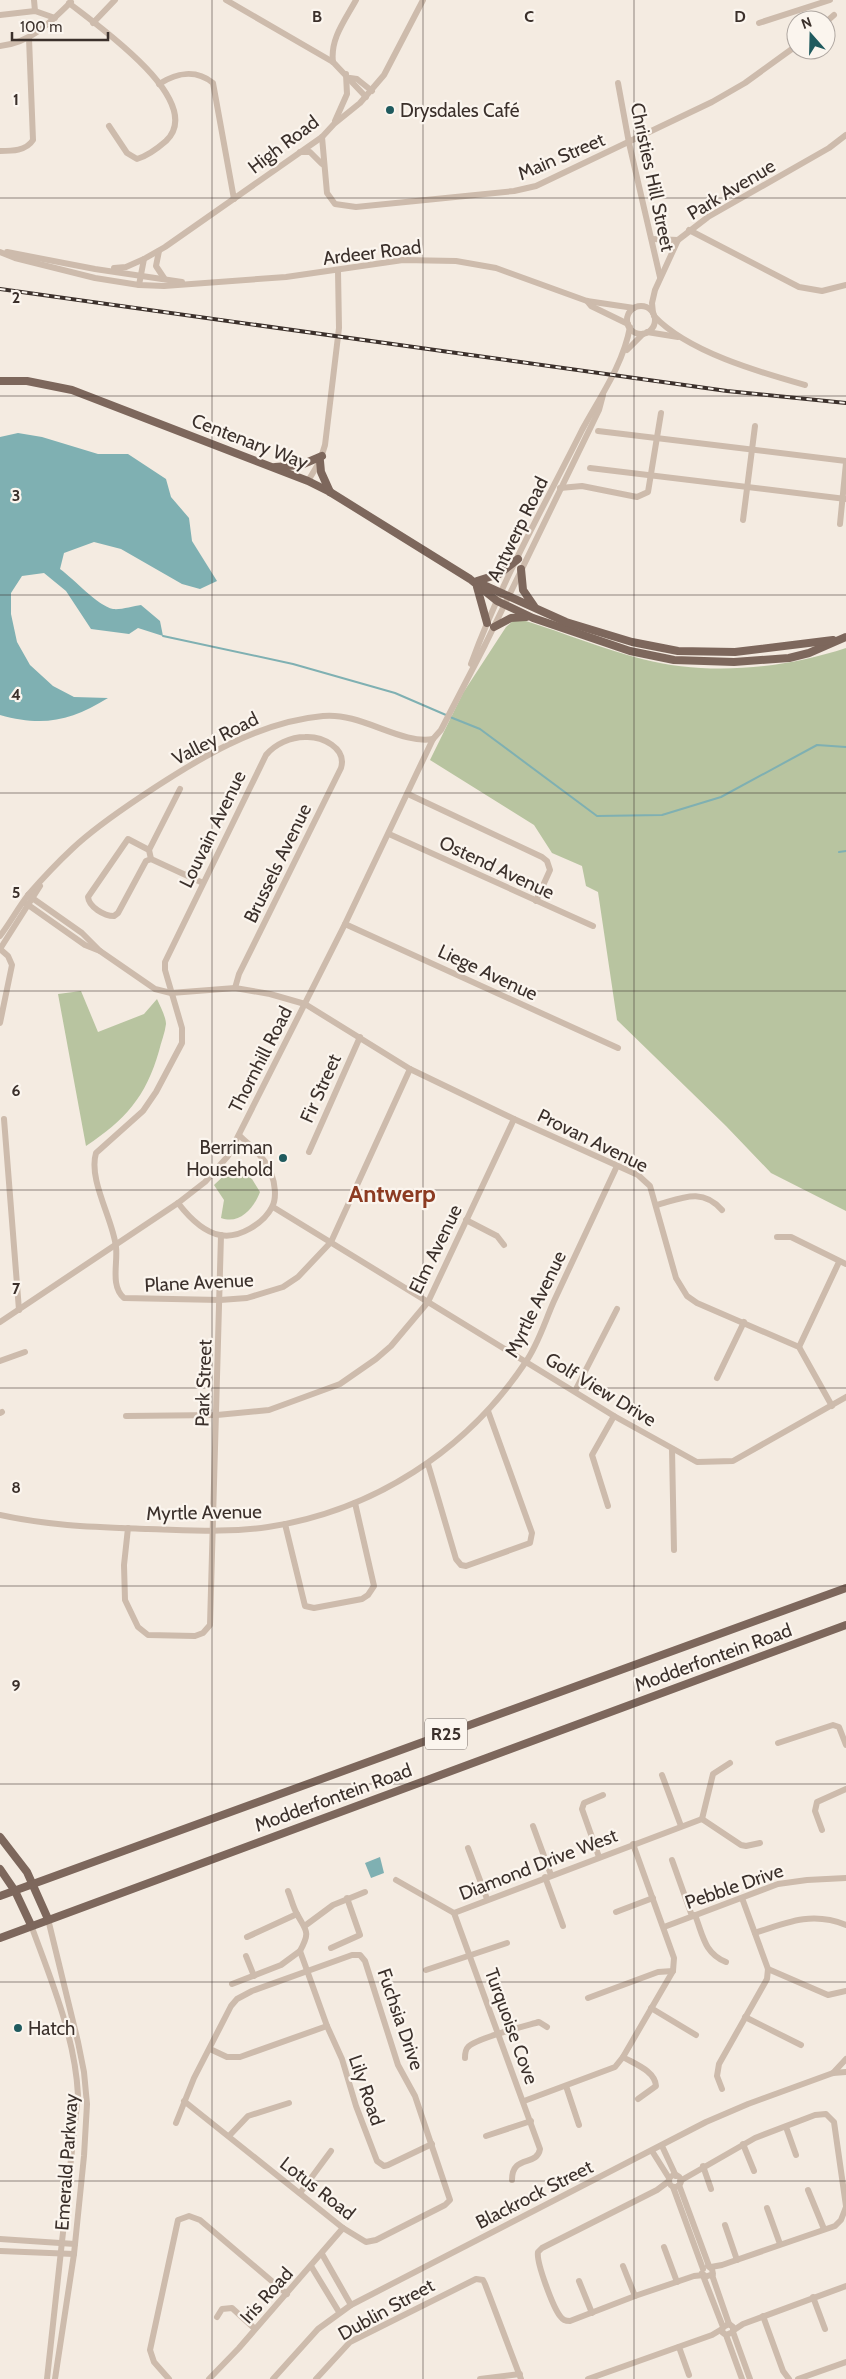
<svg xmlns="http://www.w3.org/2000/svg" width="846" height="2379" font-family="Cabin,sans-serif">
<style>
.green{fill:#b8c4a0}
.water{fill:#7fb0b2}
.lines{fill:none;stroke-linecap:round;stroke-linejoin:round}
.stream{stroke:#7fb0b2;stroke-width:2}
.minor{stroke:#cdbbac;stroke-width:6}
.major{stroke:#7d675c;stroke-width:8}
.rail-casing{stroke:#3b302b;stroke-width:4}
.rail{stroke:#fbf5ee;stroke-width:2;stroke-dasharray:5.5;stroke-linecap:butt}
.grid{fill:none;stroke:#3b302b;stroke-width:1;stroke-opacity:0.55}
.poi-dot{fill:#1f5a5e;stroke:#fbf5ee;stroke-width:2}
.labels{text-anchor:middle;stroke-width:4.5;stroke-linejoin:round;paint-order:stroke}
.shield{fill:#fbf5ee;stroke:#756b66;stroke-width:1}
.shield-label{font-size:18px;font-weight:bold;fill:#3b302b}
.poi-label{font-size:19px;fill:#3b302b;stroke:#fbf5ee;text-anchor:start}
.street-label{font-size:19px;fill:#3b302b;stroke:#fbf5ee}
.district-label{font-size:24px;font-weight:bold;fill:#8c3b22;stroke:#fbf5ee}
.grid-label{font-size:16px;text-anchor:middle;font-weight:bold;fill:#3b302b;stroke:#fbf5ee;stroke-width:4.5;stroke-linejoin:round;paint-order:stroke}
</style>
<rect width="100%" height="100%" fill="#f4ebe1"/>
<g class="green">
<path d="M 513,621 L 526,621 C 564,633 603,649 642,659 C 708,676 782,669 846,648 L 846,1211 L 771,1173 L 726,1126 L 617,1020 L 598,892 L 586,886 L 582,866 L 552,853 L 534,825 L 430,760 L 463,693 L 506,627 Z"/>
<path d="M 81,991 L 98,1032 L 144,1014 L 157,999 C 160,1006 166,1017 166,1024 C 165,1033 161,1042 159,1051 C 146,1097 125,1120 86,1146 L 58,994 Z"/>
<path d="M 233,1167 L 252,1179 L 260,1192 C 254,1208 240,1225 221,1218 L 224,1200 L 214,1185 Z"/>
</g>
<g class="water">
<path d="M 18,433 L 42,437 L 98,454 L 128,454 L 166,479 L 171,497 L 189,518 L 192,541 L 217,581 L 200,589 L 182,584 L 121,549 L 94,542 L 64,553 L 60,569 C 74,579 98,606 113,609 C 121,610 133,606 141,605 L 160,621 L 163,636 L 138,628 L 129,634 L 91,629 L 66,591 L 44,573 L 22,576 L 11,593 L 11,614 L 17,642 L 30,665 L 53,686 L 74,697 L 108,698 C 71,721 43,727 0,715 L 0,437 Z"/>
<polygon points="380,1857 384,1873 371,1878 365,1863"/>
</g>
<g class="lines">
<g class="stream">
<polyline points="163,636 293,664 395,693 446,715"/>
<polyline points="450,717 480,729 597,816 662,815 721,797 817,745 846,747"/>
<polyline points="839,852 846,851"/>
</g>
<g class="minor">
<polyline points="34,0 35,11"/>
<polyline points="226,0 333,62 366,97"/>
<path d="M 69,3 C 95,24 208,101 166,141 C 158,148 147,156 137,159 L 127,153 L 109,126"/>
<polyline points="0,15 35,11 55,18"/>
<polyline points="826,22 834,15"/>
<polyline points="93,23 115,0"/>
<polyline points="759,23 830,0"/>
<path d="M 0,46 C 30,43 50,23 71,2"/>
<path d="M 333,62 C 330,39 345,20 356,0"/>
<polyline points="350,78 357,79 372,91"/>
<polyline points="618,83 629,143 660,277"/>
<path d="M 159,84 C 176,73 196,69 213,83 L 234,199"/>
<polyline points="335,121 347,94 346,74"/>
<polyline points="322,137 327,193 335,204 356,207 514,191 536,186 712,102 745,83 796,46"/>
<path d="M 0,151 C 12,151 26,151 33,140 L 29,38"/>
<polyline points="300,152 310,152 322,164"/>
<polyline points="689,230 799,287 822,291 846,285"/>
<polyline points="652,239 678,240"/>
<polyline points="159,251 156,266 164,278"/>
<polyline points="0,252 15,258 95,278 139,285 164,286 286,277 403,260 456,261 496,268 587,301 634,308"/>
<polyline points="7,252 95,269 182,282"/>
<polyline points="114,268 126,267 144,259"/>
<polyline points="139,285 144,259 165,247 322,137 334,124 360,103 384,75 423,0"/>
<polyline points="587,301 591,306 628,324"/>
<circle cx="641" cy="320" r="14"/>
<polyline points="653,313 652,303 655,290 678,240 708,217 829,148 846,135"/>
<path d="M 654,316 C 688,352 759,372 805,385"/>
<polyline points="647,332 678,337"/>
<polyline points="627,350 643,334"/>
<polyline points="598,431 846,461"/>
<polyline points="590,468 846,499"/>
<polyline points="308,481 320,461 325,445 339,328 338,271"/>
<polyline points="560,488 582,486 637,497 648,492 661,413"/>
<polyline points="743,520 755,426"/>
<polyline points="840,524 846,463"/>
<path d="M 471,664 C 500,584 544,506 582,430 C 600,397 623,365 630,327"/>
<polyline points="408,794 542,857 547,861 550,870 536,901"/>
<polyline points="389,834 593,926"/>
<path d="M 128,839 L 149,850 L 151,859 L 146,861 L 118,913 L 114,916 C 104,916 89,907 88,897 Z"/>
<polyline points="149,850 180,789"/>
<polyline points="151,859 203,883"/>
<polyline points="28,895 82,933 100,951 155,989 171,993 235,988 270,994 305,1004 410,1069 514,1119 638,1175 650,1186 676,1278 687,1296 697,1303 799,1347 832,1406"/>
<polyline points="24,902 85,945 100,951"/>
<polyline points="345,924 618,1048"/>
<path d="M 0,936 C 10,923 18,908 28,895 C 42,879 57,863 72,849 C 93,829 118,812 142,796 C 196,760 257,722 323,716 C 361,712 401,745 433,739"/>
<polyline points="0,949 40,886"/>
<path d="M 235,988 L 239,974 L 341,768 C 347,748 322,736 305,737 C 291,737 275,744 266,755 L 165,962 L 165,970 L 182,1028 L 182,1043 L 156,1092 L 143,1111 L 96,1153 C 88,1180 113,1219 116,1247 C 118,1263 110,1286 124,1298 L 220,1300 L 247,1298 L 283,1287 L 298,1277 L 331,1242 L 410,1069"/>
<polyline points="0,1023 12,965 8,956 0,949"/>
<polyline points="4,1119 19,1310"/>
<polyline points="309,1152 360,1037"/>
<path d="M 178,1203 C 188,1216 203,1232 220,1235 C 239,1239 264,1223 272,1207 C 277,1198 275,1183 271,1173 C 265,1157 251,1147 239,1135"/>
<path d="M 657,1205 C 682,1198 702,1187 722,1210"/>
<polyline points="273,1207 614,1416 697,1462 733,1461 846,1397"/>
<polyline points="466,1220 497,1236 504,1245"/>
<polyline points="777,1237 791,1237 846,1264"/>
<polyline points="0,1322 178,1203 205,1182 228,1156 345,924 433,739 441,730 485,645 599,410 603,395"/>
<polyline points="799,1347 839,1262"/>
<polyline points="0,1361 25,1352"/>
<polyline points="717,1378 744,1322"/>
<polyline points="575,1391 617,1309"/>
<polyline points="0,1413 2,1412"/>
<polyline points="126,1416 217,1415 269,1410 340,1384 376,1359 391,1346 428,1302 514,1119"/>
<polyline points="672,1449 674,1550"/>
<polyline points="428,1464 456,1559 461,1565 466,1566 530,1543 532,1533 488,1411"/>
<polyline points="608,1506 592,1455 614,1416"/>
<path d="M 0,1515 C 49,1526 97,1527 148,1529 C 188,1530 228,1533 268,1527 C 373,1511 466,1451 525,1363 C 538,1345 545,1321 554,1301 C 575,1256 596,1211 617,1166"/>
<polyline points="285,1524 305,1606 314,1608 362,1599 368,1595 374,1586 355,1503"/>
<polyline points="128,1528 124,1565 125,1600 138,1627 148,1635 195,1636 203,1633 210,1625 221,1235"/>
<polyline points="778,1743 833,1725 839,1727 846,1745"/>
<polyline points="662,1775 681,1826"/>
<polyline points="702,1819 741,1845 746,1846 760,1843"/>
<polyline points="702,1819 713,1774 730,1763"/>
<polyline points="533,1826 551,1875"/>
<polyline points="822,1830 815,1811 817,1802 846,1789"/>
<polyline points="468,1848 487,1899"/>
<polyline points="599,1857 582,1809 584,1803 603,1795"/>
<polyline points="672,1860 692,1916"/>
<polyline points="545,1877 563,1926"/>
<polyline points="396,1880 454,1913"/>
<path d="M 288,1891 C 291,1898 293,1907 297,1914 C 306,1931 311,1931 300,1951 L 327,2026 L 342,2059 L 356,2106 L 377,2161 L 384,2166 L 388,2165 L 432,2144"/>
<polyline points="616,1912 653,1898"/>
<path d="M 454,1913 L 540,2149 C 537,2167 512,2154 512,2180"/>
<polyline points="454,1913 702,1819"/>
<path d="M 695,1915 C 703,1935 704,1953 726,1962"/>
<polyline points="48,1919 78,2042 84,2072 87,2104 84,2156 74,2254 55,2379"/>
<path d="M 31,1925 C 51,1980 75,2036 78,2095 L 47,2379"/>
<polyline points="306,1925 333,1905 365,1892"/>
<polyline points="664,1927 778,1884 807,1880 846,1878"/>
<path d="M 755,1933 C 787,1922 813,1911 846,1925"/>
<polyline points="247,1937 297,1914"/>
<polyline points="331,1948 360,1935 347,1898"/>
<polyline points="246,1956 254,1976"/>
<polyline points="768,1969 828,1995 846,1991"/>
<polyline points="426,1970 507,1943"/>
<polyline points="232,1984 281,1965 300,1951"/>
<polyline points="588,1998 658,1972 673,1971"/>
<polyline points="651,2008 696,2035"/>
<polyline points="745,2017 801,2045"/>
<polyline points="210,2049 227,2057 240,2057 327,2026"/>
<path d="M 623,2057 C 635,2064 655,2071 656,2086 L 638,2099"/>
<path d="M 465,2058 C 465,2054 465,2050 468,2047 C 476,2038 525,2026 539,2022 L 547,2027"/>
<polyline points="833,2073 846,2059"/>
<polyline points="566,2086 579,2125"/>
<polyline points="722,2089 717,2076 719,2064 767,1979 768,1969 742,1898"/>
<polyline points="524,2101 615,2067 623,2057 673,1971 674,1958 633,1844"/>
<polyline points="176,2123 194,2078 231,2006 237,1999 252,1991 352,1955 360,1955 365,1961 398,2065 415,2096 450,2200 445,2205 376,2240 366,2242 343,2228 184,2101"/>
<polyline points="786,2127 796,2155"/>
<polyline points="229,2136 248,2116 289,2103"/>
<polyline points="486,2136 531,2121"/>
<polyline points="743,2144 754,2171"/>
<polyline points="662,2146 676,2176"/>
<polyline points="652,2151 669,2178"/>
<polyline points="703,2166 711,2189"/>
<circle cx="675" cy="2181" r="6"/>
<path d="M 669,2181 L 657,2190 L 542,2248 L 538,2252 C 536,2262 553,2307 560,2316 C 563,2320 565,2321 570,2321 L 635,2296 L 694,2276 L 704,2275"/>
<polyline points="680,2181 755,2138 815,2115 826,2114 834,2122 846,2206"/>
<polyline points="679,2185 709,2266"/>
<polyline points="673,2187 703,2269"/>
<polyline points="808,2190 824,2229"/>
<polyline points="300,2193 331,2151"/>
<polyline points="767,2208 780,2244"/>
<polyline points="725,2225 737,2260"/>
<polyline points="0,2239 75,2244"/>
<polyline points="664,2247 677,2282"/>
<polyline points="0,2251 74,2254"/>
<polyline points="322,2254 351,2305"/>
<polyline points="311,2266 339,2312"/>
<polyline points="623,2266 635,2296"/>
<polyline points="711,2267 722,2265 835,2226 841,2220 846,2207"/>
<polyline points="702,2273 723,2327"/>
<polyline points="712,2275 729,2324"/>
<polyline points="705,2277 713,2274 712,2269 708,2266"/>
<polyline points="579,2281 592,2313"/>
<polyline points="813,2297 825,2329"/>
<polyline points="763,2316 783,2371 789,2379"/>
<polyline points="217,2317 222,2309 232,2308 255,2329"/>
<polyline points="734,2330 743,2324 846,2286"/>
<polyline points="733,2332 750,2379"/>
<polyline points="726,2335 733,2332 733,2327 729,2324 723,2327 722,2332 726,2335 742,2379"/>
<polyline points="679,2347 689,2375"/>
<polyline points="169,2379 154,2362 150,2350 178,2220 189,2216 200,2220 287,2294"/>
<polyline points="209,2379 239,2348 343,2228"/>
<polyline points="273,2379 318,2329 351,2305 706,2122 748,2104 833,2073 846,2072"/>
<polyline points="316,2379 350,2342 476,2279 483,2280 485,2284 521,2379"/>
<polyline points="480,2379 520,2374"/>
<polyline points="588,2379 712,2335 722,2329"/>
<polyline points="798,2379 846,2362"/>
</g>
<g class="major">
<polyline points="0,381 27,381 72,390 308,481 330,492 470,579 497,601 533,618 630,651 674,660 734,662 789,658 809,653 846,637"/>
<polyline points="320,461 321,472 330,492"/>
<polyline points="275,467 301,465 322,456"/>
<polyline points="521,569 523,590 534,606"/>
<polyline points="477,581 499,574 518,559"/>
<polyline points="477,582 566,622 632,642 678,651 735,652 833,640"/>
<polyline points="477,587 487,623"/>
<polyline points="494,627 511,618 526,617"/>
<polyline points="0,1837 27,1872 48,1919"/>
<polyline points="0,1869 15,1891 31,1925"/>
<polyline points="0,1896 846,1588"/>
<polyline points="0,1938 846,1625"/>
</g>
<defs>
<polyline id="rail" points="0,289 727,391 846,403"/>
</defs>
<use href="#rail" class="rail-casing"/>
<use href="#rail" class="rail"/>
</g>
<path class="grid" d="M 212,0 L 212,2379M 423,0 L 423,2379M 634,0 L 634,2379M 0,198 L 846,198M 0,396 L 846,396M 0,595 L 846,595M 0,793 L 846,793M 0,991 L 846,991M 0,1190 L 846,1190M 0,1388 L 846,1388M 0,1586 L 846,1586M 0,1784 L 846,1784M 0,1982 L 846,1982M 0,2181 L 846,2181"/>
<g class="poi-dot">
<circle cx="390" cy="110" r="5"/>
<circle cx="283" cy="1158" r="5"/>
<circle cx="18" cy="2028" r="5"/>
</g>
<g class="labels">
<rect class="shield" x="425" y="1718.5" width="42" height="31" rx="4"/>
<g class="shield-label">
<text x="446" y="1740">R25</text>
</g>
<g class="poi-label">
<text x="400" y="117">Drysdales Café</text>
<text x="273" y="1154" text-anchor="end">Berriman<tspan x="273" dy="22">Household</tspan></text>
<text x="28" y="2035">Hatch</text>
</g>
<g class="street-label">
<text transform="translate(283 144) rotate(-37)" y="7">High Road</text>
<text transform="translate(561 156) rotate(-23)" y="7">Main Street</text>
<text transform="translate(653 177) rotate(78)" y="7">Christies Hill Street</text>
<text transform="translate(731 189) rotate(-31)" y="7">Park Avenue</text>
<text transform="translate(372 252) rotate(-7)" y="7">Ardeer Road</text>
<text transform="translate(250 441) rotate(21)" y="7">Centenary Way</text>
<text transform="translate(517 529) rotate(-64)" y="7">Antwerp Road</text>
<text transform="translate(215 738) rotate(-27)" y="7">Valley Road</text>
<text transform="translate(212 829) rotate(-64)" y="7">Louvain Avenue</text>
<text transform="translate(277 863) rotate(-64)" y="7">Brussels Avenue</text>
<text transform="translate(497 867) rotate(25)" y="7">Ostend Avenue</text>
<text transform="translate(488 972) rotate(25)" y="7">Liege Avenue</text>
<text transform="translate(260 1059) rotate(-63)" y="7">Thornhill Road</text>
<text transform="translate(320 1088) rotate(-66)" y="7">Fir Street</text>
<text transform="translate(593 1140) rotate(26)" y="7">Provan Avenue</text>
<text transform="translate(435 1249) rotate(-64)" y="7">Elm Avenue</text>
<text transform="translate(199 1282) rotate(-3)" y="7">Plane Avenue</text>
<text transform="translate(535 1304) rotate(-64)" y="7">Myrtle Avenue</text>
<text transform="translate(203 1383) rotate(-88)" y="7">Park Street</text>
<text transform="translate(601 1389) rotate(31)" y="7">Golf View Drive</text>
<text transform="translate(204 1512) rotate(-1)" y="7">Myrtle Avenue</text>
<text transform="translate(713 1657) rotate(-20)" y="7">Modderfontein Road</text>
<text transform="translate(333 1797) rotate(-20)" y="7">Modderfontein Road</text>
<text transform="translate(538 1864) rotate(-21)" y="7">Diamond Drive West</text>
<text transform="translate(734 1886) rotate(-19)" y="7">Pebble Drive</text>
<text transform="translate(401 2019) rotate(71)" y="7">Fuchsia Drive</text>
<text transform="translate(512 2026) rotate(70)" y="7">Turquoise Cove</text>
<text transform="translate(367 2090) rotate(71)" y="7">Lily Road</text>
<text transform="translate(66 2162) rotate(-86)" y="7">Emerald Parkway</text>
<text transform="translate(318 2188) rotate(38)" y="7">Lotus Road</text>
<text transform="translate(534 2194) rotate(-27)" y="7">Blackrock Street</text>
<text transform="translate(266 2295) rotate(-48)" y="7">Iris Road</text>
<text transform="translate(386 2309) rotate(-29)" y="7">Dublin Street</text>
</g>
<g class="district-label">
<text x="392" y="1202">Antwerp</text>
</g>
</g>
<g class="grid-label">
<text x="317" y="22">B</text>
<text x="529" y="22">C</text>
<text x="740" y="22">D</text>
<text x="16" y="105">1</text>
<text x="16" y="303">2</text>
<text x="16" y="501">3</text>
<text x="16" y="700">4</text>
<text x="16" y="898">5</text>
<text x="16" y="1096">6</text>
<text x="16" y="1294">7</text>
<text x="16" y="1493">8</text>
<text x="16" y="1691">9</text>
</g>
<g transform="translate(811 35) rotate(340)"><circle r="24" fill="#fbf5ee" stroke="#aea6a0"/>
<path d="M0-4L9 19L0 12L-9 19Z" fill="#1f5a5e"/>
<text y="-8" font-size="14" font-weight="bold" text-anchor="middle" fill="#3b302b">N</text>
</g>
<path d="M12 32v8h96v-8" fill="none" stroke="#3b302b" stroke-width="2.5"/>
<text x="20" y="32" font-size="15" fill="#3b302b" stroke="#fbf5ee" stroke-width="4" paint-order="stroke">100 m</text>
</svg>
